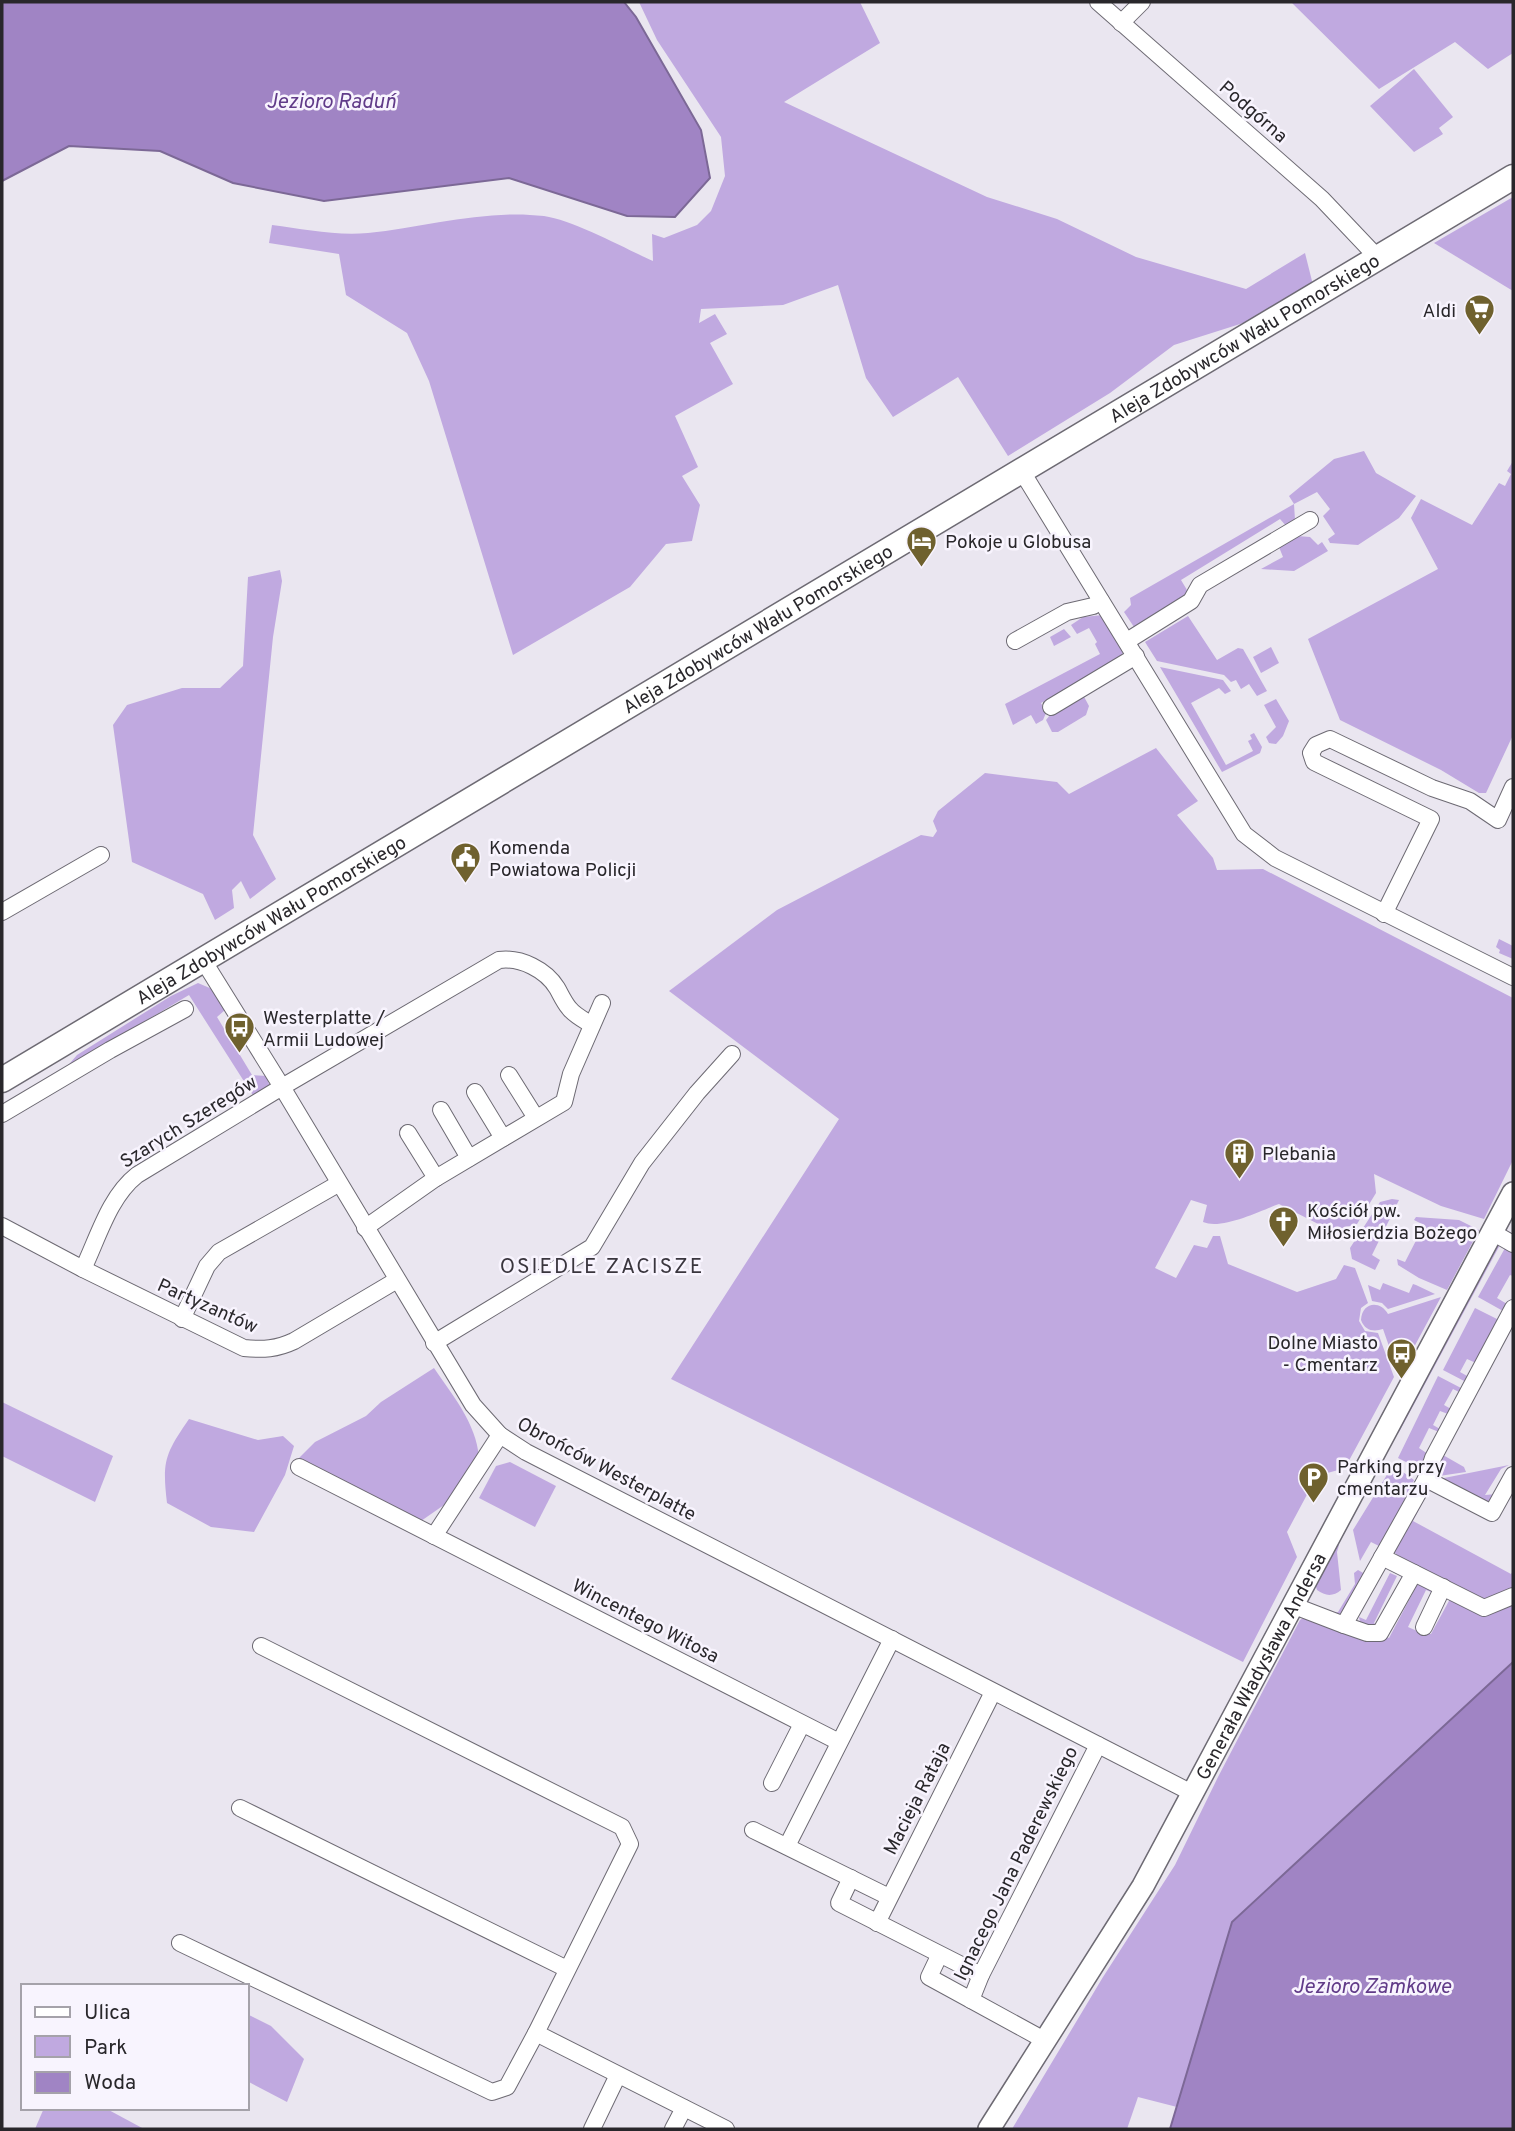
<svg xmlns="http://www.w3.org/2000/svg" width="1515" height="2131" font-family="Overpass,sans-serif">
<style>
.green{fill:#c0a9e0}
.water{fill:#a084c4;stroke:#7c6896;stroke-width:2}
.lines{fill:none;stroke-linecap:round;stroke-linejoin:round}
.street-casing{stroke:#6d6a73;stroke-width:18}
.secondary-casing{stroke:#6d6a73;stroke-width:24}
.primary-casing{stroke:#6d6a73;stroke-width:27}
.street{stroke:#fff;stroke-width:16}
.secondary{stroke:#fff;stroke-width:21}
.primary{stroke:#fff;stroke-width:24}
.labels{text-anchor:middle;stroke-width:5;stroke-linejoin:round;paint-order:stroke}
.street-label{font-size:19px;fill:#29272b;stroke:#f8f4fe}
.poi-label{font-size:19px;fill:#29272b;stroke:#f8f4fe;text-anchor:start}
.water-label{font-size:21px;font-style:italic;fill:#613b89;stroke:#f8f4fe}
.neighbourhood-label{font-size:21px;letter-spacing:2px;fill:#3a363e;stroke:#f8f4fe}
</style>
<rect width="100%" height="100%" fill="#eae6f0"/>
<g class="green">
<path d="M 639,2 L 860,2 L 880,43 L 784,102 L 987,197 L 1057,219 L 1136,257 L 1246,289 L 1305,253 L 1313,285 L 1259,318 L 1174,345 L 1110,393 L 1008,456 L 958,377 L 893,417 L 866,378 L 838,285 L 783,305 L 701,309 L 699,323 L 715,314 L 727,334 L 710,343 L 733,384 L 675,416 L 698,467 L 682,476 L 700,505 L 692,541 L 666,544 L 630,587 L 513,655 L 429,381 L 407,333 L 346,295 L 339,254 L 269,243 L 272,225 C 303,229 336,236 368,233 C 426,227 485,209 544,216 C 573,220 624,248 653,261 L 652,234 L 664,238 L 697,225 L 711,211 L 725,176 L 721,137 L 657,40 Z"/>
<polygon points="1291,2 1513,2 1513,53 1488,69 1455,42 1379,89"/>
<polygon points="1414,69 1453,117 1439,128 1443,134 1414,152 1370,106"/>
<polygon points="1513,197 1513,291 1434,243"/>
<polygon points="1364,451 1376,473 1416,496 1399,518 1358,545 1330,543 1328,539 1335,534 1323,516 1330,509 1317,492 1294,504 1295,520 1287,527 1280,519 1181,580 1187,590 1185,597 1134,627 1124,612 1131,605 1130,598 1294,504 1289,496 1334,459"/>
<polygon points="1513,461 1513,735 1486,793 1479,793 1441,770 1340,720 1308,639 1438,569 1411,518 1421,499 1472,525 1499,483 1505,486 1511,474 1507,471"/>
<polygon points="1297,536 1310,537 1318,545 1322,542 1328,551 1294,571 1261,569 1283,557 1279,547"/>
<polygon points="280,570 282,581 273,637 253,835 276,879 250,899 241,881 232,890 234,908 215,920 203,894 132,862 113,725 127,705 182,688 220,688 243,666 248,577"/>
<polygon points="1103,615 1123,646 1122,658 1041,703 1046,713 1043,720 1036,724 1031,715 1013,725 1005,704 1100,654 1095,644 1097,642 1089,628 1077,634 1071,625 1083,617"/>
<polygon points="1188,616 1217,660 1238,648 1243,649 1267,691 1257,696 1249,684 1241,689 1236,680 1231,682 1224,675 1157,661 1145,642"/>
<polygon points="1064,629 1071,637 1054,646 1050,637"/>
<polygon points="1271,647 1279,663 1261,673 1253,657"/>
<polygon points="1160,667 1223,680 1231,691 1225,694 1219,688 1191,703 1226,765 1253,751 1248,741 1252,739 1250,735 1254,733 1262,747 1260,753 1222,772"/>
<polygon points="1082,693 1089,706 1086,715 1058,732 1052,732 1046,720 1055,709"/>
<polygon points="1276,699 1289,721 1283,736 1276,744 1269,743 1266,737 1276,727 1264,705"/>
<path d="M 1156,748 L 1198,801 L 1177,815 L 1213,858 L 1217,870 L 1263,869 L 1513,998 L 1513,1160 L 1484,1219 L 1441,1206 L 1374,1174 L 1376,1193 L 1357,1224 L 1336,1230 L 1326,1228 L 1279,1204 C 1259,1211 1222,1230 1203,1222 L 1207,1205 L 1191,1200 L 1155,1268 L 1176,1278 L 1194,1245 L 1207,1248 L 1213,1236 L 1220,1236 L 1228,1264 L 1297,1292 L 1336,1279 L 1344,1265 L 1355,1268 L 1368,1303 L 1361,1308 L 1359,1321 L 1365,1331 L 1378,1333 L 1394,1377 L 1345,1468 L 1317,1476 L 1287,1532 L 1297,1557 L 1243,1662 L 671,1379 L 839,1119 L 669,991 L 777,910 L 921,835 L 933,837 L 937,831 L 933,821 L 938,811 L 985,773 L 1057,782 L 1069,794 Z"/>
<polygon points="1499,939 1513,946 1513,959 1499,953 1500,950 1496,947"/>
<polygon points="198,983 212,989 225,1010 217,1017 252,1075 267,1076 271,1093 254,1097 189,995 65,1069 77,1055 171,996"/>
<polygon points="1392,1199 1399,1200 1372,1255 1380,1260 1375,1270 1352,1259 1350,1248 1380,1202"/>
<polygon points="1416,1217 1459,1220 1479,1230 1447,1290 1419,1278 1398,1265 1397,1259 1405,1262 1424,1225 1414,1220"/>
<polygon points="1501,1243 1398,1434 1403,1416 1488,1246"/>
<polygon points="1505,1248 1513,1253 1513,1276 1510,1275 1497,1298 1507,1304 1503,1311 1478,1297"/>
<polygon points="1383,1283 1409,1293 1413,1284 1416,1285 1435,1294 1388,1309 1382,1303 1372,1301 1368,1285 1380,1290"/>
<path d="M 1441,1297 L 1399,1375 L 1383,1329 C 1374,1332 1365,1331 1361,1320 C 1362,1302 1380,1300 1388,1314 Z"/>
<polygon points="1475,1308 1499,1320 1476,1363 1467,1359 1460,1372 1469,1377 1466,1382 1443,1370"/>
<path d="M 434,1368 C 453,1396 476,1423 479,1457 L 444,1505 L 421,1521 L 299,1458 L 315,1442 L 366,1416 L 381,1402 Z"/>
<polygon points="1438,1376 1461,1388 1459,1392 1453,1389 1444,1405 1451,1409 1448,1414 1440,1411 1433,1425 1440,1429 1439,1432 1429,1428 1419,1448 1428,1454 1420,1469 1398,1458"/>
<polygon points="2,1402 113,1456 95,1502 2,1456"/>
<path d="M 189,1419 L 258,1440 L 283,1436 L 294,1446 L 285,1475 L 254,1532 L 211,1527 L 167,1503 C 162,1461 165,1454 189,1419 Z"/>
<polygon points="1443,1455 1464,1467 1466,1472 1439,1476 1437,1469"/>
<polygon points="510,1462 556,1486 535,1527 479,1498 496,1466"/>
<polygon points="1393,1465 1414,1480 1401,1511 1381,1547 1371,1542 1360,1561 1353,1530"/>
<polygon points="1509,1465 1501,1469 1485,1495 1497,1494 1489,1501 1483,1502 1439,1479"/>
<polygon points="1424,1490 1429,1490 1413,1521 1511,1574 1513,1571 1513,1591 1494,1598 1479,1598 1397,1555 1391,1548"/>
<path d="M 1336,1543 L 1339,1545 L 1337,1552 L 1341,1590 C 1333,1597 1325,1596 1317,1590 L 1315,1584 Z"/>
<polygon points="1358,1570 1365,1574 1338,1619 1304,1603 1334,1613 1338,1612 1355,1584 1354,1573"/>
<polygon points="1390,1573 1397,1576 1374,1623 1380,1627 1377,1629 1360,1622 1359,1617 1366,1620"/>
<polygon points="1415,1582 1432,1589 1431,1592 1426,1590 1408,1627 1424,1634 1431,1634 1450,1599 1513,1603 1513,1662 1232,1922 1177,2107 1138,2097 1127,2129 1012,2129 1103,1977 1175,1865 1218,1777 1300,1620 1303,1618 1359,1634 1383,1635 1389,1638 1416,1587 1412,1584"/>
<polygon points="247,2014 271,2026 304,2059 287,2102 247,2081"/>
<polygon points="44,2108 105,2108 144,2129 35,2129"/>
</g>
<g class="water">
<polygon points="2,2 624,2 636,17 701,130 710,178 675,217 627,216 509,178 324,201 233,183 160,151 69,146 2,181"/>
<polygon points="1513,1662 1513,2129 1170,2129 1232,1922"/>
</g>
<g class="lines">
<defs>
<g id="street">
<polyline points="1098,2 1322,199 1377,257"/>
<polyline points="1121,23 1142,2"/>
<polyline points="1021,470 1244,834 1275,858 1513,977"/>
<polyline points="1015,641 1067,612 1093,606 1101,601"/>
<polyline points="1127,641 1191,601 1200,585 1310,520"/>
<polyline points="1051,707 1136,656"/>
<polyline points="2,912 101,855"/>
<polyline points="1384,914 1431,819 1314,762 1311,753 1316,745 1330,739 1432,788 1470,801 1498,820 1513,787"/>
<polyline points="203,960 282,1087 473,1405 500,1435 526,1452 1194,1794"/>
<polyline points="509,1075 536,1118"/>
<polyline points="475,1092 503,1138"/>
<polyline points="441,1110 469,1158"/>
<polyline points="2,1114 110,1050 185,1009"/>
<polyline points="408,1133 436,1178"/>
<path d="M 2,1226 L 83,1269 L 244,1348 C 263,1350 277,1349 294,1341 L 397,1280"/>
<polyline points="365,1228 436,1178 564,1102 571,1074 602,1003"/>
<polyline points="1492,1232 1513,1244"/>
<path d="M 83,1269 C 98,1238 109,1197 137,1175 L 282,1087 L 499,960 C 521,957 546,970 557,988 C 561,995 564,1002 569,1008 C 574,1015 584,1020 592,1025"/>
<polyline points="182,1319 207,1266 219,1252 338,1184"/>
<polyline points="434,1343 592,1247 642,1163 697,1093 732,1054"/>
<polyline points="299,1467 839,1742"/>
<polyline points="1426,1479 1492,1513 1513,1475"/>
<polyline points="434,1536 500,1435"/>
<polyline points="1382,1557 1484,1608 1513,1596"/>
<polyline points="1292,1605 1344,1625 1426,1479 1433,1458 1513,1308"/>
<polyline points="1344,1625 1367,1633 1380,1633 1414,1573"/>
<polyline points="1424,1627 1443,1587"/>
<polyline points="261,1646 622,1827 630,1844 536,2033 726,2129"/>
<polyline points="772,1783 802,1724"/>
<polyline points="240,1808 567,1969"/>
<polyline points="753,1830 889,1897"/>
<polyline points="787,1846 892,1639"/>
<polyline points="851,1878 839,1903 981,1975"/>
<polyline points="877,1923 993,1692"/>
<polyline points="180,1943 492,2092 507,2087 536,2033"/>
<polyline points="939,1956 929,1977 1046,2041"/>
<polyline points="971,2000 981,1975 1098,1745"/>
<polyline points="592,2129 618,2075"/>
<polyline points="673,2129 684,2108"/>
</g>
<g id="secondary">
<path id="s1" d="M 989,2129 L 1143,1886 L 1513,1193"/>
</g>
<g id="primary">
<path id="s2" d="M 2,1080 L 1513,177"/>
</g>
</defs>
<use href="#street" class="street-casing"/>
<use href="#secondary" class="secondary-casing"/>
<use href="#primary" class="primary-casing"/>
<use href="#street" class="street"/>
<use href="#secondary" class="secondary"/>
<use href="#primary" class="primary"/>
</g>
<defs>
<symbol id="supermarket-pin" viewBox="-11 -11 22 30"><path d="M0 17L-7.5 6A9.5 9.5 0 1 1 7.5 6Z" fill="#6f612e" stroke="#f8f4fe"/><path d="M-6-5.5h2.5l.6 2H6L4.5 2H-2.5L-4.4-4H-6ZM-1.5 3.2a1.3 1.3 0 1 0 .1 0ZM3 3.2a1.3 1.3 0 1 0 .1 0Z" fill="#fff"/></symbol>
<symbol id="hotel-pin" viewBox="-11 -11 22 30"><path d="M0 17L-7.5 6A9.5 9.5 0 1 1 7.5 6Z" fill="#6f612e" stroke="#f8f4fe"/><path d="M-6-4.5h1.5V1H6V5H4.5V3h-9V5H-6ZM-4 0a1.8 1.8 0 1 1 3.6 0ZM.5 0V-2.5h3Q6-2.5 6 0Z" fill="#fff"/></symbol>
<symbol id="civic-pin" viewBox="-11 -11 22 30"><path d="M0 17L-7.5 6A9.5 9.5 0 1 1 7.5 6Z" fill="#6f612e" stroke="#f8f4fe"/><path d="M-.6-6.5H3V-4.5H.6V-3L4-1V1h2V6H-6V1h2V-1L-.6-3ZM-1.2 2.5V6h2.4V2.5Z" fill="#fff"/></symbol>
<symbol id="bus-pin" viewBox="-11 -11 22 30"><path d="M0 17L-7.5 6A9.5 9.5 0 1 1 7.5 6Z" fill="#6f612e" stroke="#f8f4fe"/><path d="M-5-6H5V4H4V6H2V4H-2V6H-4V4H-5ZM-3.5-4V0h7V-4ZM-3.5 1.2v1.5H-2V1.2ZM2 1.2v1.5H3.5V1.2Z" fill="#fff"/></symbol>
<symbol id="building-pin" viewBox="-11 -11 22 30"><path d="M0 17L-7.5 6A9.5 9.5 0 1 1 7.5 6Z" fill="#6f612e" stroke="#f8f4fe"/><path d="M-4-6H4V6H1V3H-1V6H-4ZM-2.5-4.3h1.7v1.8h-1.7ZM.8-4.3h1.7v1.8H.8ZM-2.5-1h1.7V.8h-1.7ZM.8-1h1.7V.8H.8Z" fill="#fff"/></symbol>
<symbol id="church-pin" viewBox="-11 -11 22 30"><path d="M0 17L-7.5 6A9.5 9.5 0 1 1 7.5 6Z" fill="#6f612e" stroke="#f8f4fe"/><path d="M-1.2-6h2.4v3.5h3.3v2.4h-3.3V6h-2.4V-.1h-3.3v-2.4h3.3Z" fill="#fff"/></symbol>
<symbol id="parking-pin" viewBox="-11 -11 22 30"><path d="M0 17L-7.5 6A9.5 9.5 0 1 1 7.5 6Z" fill="#6f612e" stroke="#f8f4fe"/><path d="M-3.5-5.5H1a3.5 3.5 0 0 1 0 7H-1V5.5H-3.5ZM-1-3.4V-.6H.8a1.4 1.4 0 0 0 0-2.8Z" fill="#fff"/></symbol>
</defs>
<g fill-rule="evenodd">
<use href="#supermarket-pin" x="1462" y="292" width="35" height="47"/>
<use href="#hotel-pin" x="904" y="524" width="35" height="47"/>
<use href="#civic-pin" x="448" y="840" width="35" height="47"/>
<use href="#bus-pin" x="222" y="1010" width="35" height="47"/>
<use href="#building-pin" x="1222" y="1136" width="35" height="47"/>
<use href="#church-pin" x="1266" y="1204" width="35" height="47"/>
<use href="#bus-pin" x="1384" y="1336" width="35" height="47"/>
<use href="#parking-pin" x="1296" y="1460" width="35" height="47"/>
</g>
<g class="labels">
<g class="street-label">
<text transform="translate(1254 111) rotate(41)" y="7">Podgórna</text>
<text dy="7" stroke="none"><textPath href="#s2" startOffset="1447">Aleja Zdobywców Wału Pomorskiego</textPath></text>
<text dy="7" stroke="none"><textPath href="#s2" startOffset="880">Aleja Zdobywców Wału Pomorskiego</textPath></text>
<text dy="7" stroke="none"><textPath href="#s2" startOffset="313">Aleja Zdobywców Wału Pomorskiego</textPath></text>
<text transform="translate(188 1121) rotate(-32)" y="7">Szarych Szeregów</text>
<text transform="translate(208 1305) rotate(24)" y="7">Partyzantów</text>
<text transform="translate(607 1468) rotate(28)" y="7">Obrońców Westerplatte</text>
<text transform="translate(646 1620) rotate(27)" y="7">Wincentego Witosa</text>
<text dy="7" stroke="none"><textPath href="#s1" startOffset="537">Generała Władysława Andersa</textPath></text>
<text transform="translate(916 1798) rotate(-63)" y="7">Macieja Rataja</text>
<text transform="translate(1015 1863) rotate(-64)" y="7">Ignacego Jana Paderewskiego</text>
</g>
<g class="poi-label">
<text x="1456" y="317" text-anchor="end">Aldi</text>
<text x="945" y="548">Pokoje u Globusa</text>
<text x="489" y="854">Komenda<tspan x="489" dy="22">Powiatowa Policji</tspan></text>
<text x="263" y="1024">Westerplatte /<tspan x="263" dy="22">Armii Ludowej</tspan></text>
<text x="1262" y="1160">Plebania</text>
<text x="1307" y="1217">Kościół pw.<tspan x="1307" dy="22">Miłosierdzia Bożego</tspan></text>
<text x="1378" y="1349" text-anchor="end">Dolne Miasto<tspan x="1378" dy="22">- Cmentarz</tspan></text>
<text x="1337" y="1473">Parking przy<tspan x="1337" dy="22">cmentarzu</tspan></text>
</g>
<g class="water-label">
<text x="331" y="108">Jezioro Raduń</text>
<text x="1372" y="1993">Jezioro Zamkowe</text>
</g>
<g class="neighbourhood-label">
<text x="602" y="1273">OSIEDLE ZACISZE</text>
</g>
</g>
<rect width="1515" height="2131" fill="none" stroke="#29272b" stroke-width="7"/>
<rect x="21" y="1984" width="228" height="126" fill="#f8f4fe" stroke="#a5a2aa" stroke-width="2"/>
<rect x="35" y="2007" width="35" height="10" fill="#ffffff" stroke="#a5a2aa" stroke-width="2"/>
<text x="84" y="2019" font-size="21" fill="#29272b">Ulica</text>
<rect x="35" y="2036" width="35" height="21" fill="#c0a9e0" stroke="#a5a2aa" stroke-width="2"/>
<text x="84" y="2054" font-size="21" fill="#29272b">Park</text>
<rect x="35" y="2072" width="35" height="21" fill="#a084c4" stroke="#a5a2aa" stroke-width="2"/>
<text x="84" y="2089" font-size="21" fill="#29272b">Woda</text>
</svg>
